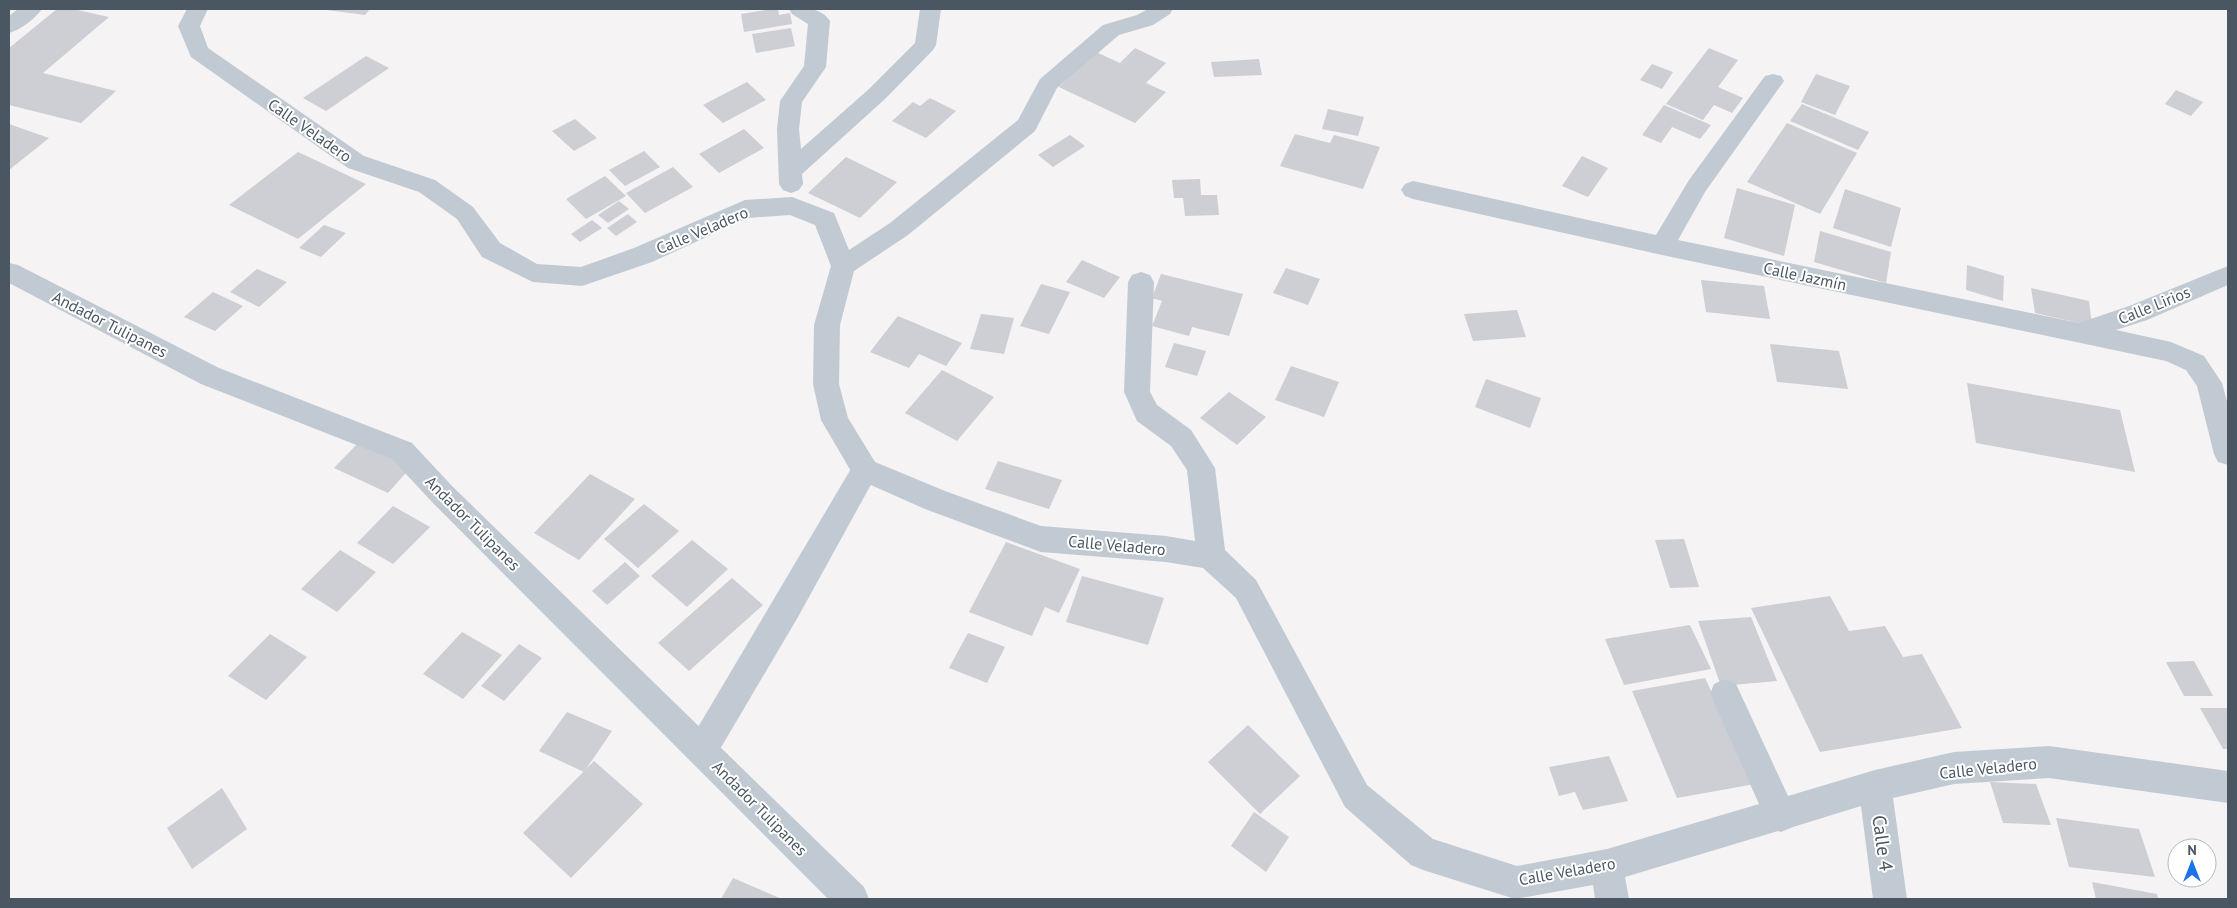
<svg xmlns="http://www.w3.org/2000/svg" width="2237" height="908" font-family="'PT Sans',sans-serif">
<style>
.building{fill:#cdcfd5}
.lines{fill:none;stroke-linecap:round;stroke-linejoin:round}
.pedestrian{fill:#c1cad2;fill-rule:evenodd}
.minor{fill:#c1cad2;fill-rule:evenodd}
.labels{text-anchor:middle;stroke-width:4;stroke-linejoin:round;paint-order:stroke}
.street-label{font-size:16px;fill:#4a5661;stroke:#fff}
.near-street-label{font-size:19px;fill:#4a5661;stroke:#fff}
</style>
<rect width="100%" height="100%" fill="#f5f3f3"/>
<g class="building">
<polygon points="57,9 73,9 109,17 43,73 116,91 81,123 9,105 9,48"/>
<polygon points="319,9 370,9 365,15"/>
<polygon points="772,9 778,9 779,15 790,13 792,24 744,32 741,14"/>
<polygon points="791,28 795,46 756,53 752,34"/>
<polygon points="1135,48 1166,63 1146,83 1166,92 1135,123 1059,87 1096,52 1120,63"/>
<polygon points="1709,48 1738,60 1718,87 1743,98 1732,113 1714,105 1703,120 1666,104"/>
<polygon points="366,56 389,68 326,111 303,98"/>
<polygon points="1259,59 1262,75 1214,77 1211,62"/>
<polygon points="1652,64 1673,72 1662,89 1640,80"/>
<polygon points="1816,74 1850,86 1835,115 1801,102"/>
<polygon points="747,82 766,100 723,123 703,105"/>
<polygon points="2176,90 2203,102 2191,116 2165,104"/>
<polygon points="930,98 956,111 926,138 892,121 913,102 920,106"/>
<polygon points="1802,104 1869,132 1858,150 1790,121"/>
<polygon points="1664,105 1711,125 1700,139 1672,127 1661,143 1642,135"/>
<polygon points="1328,109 1364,117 1358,136 1322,129"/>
<polygon points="575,119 597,138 574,151 552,131"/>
<polygon points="1787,123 1857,153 1820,214 1747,182"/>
<polygon points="9,124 49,138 9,170"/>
<polygon points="744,129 764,148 719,173 699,154"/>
<polygon points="1295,134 1330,143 1334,135 1380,147 1363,189 1280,166"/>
<polygon points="1070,135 1085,146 1053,167 1038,155"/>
<polygon points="644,151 660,167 625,186 609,170"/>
<polygon points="298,152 366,184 298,239 229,205"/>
<polygon points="1582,156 1608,168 1588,197 1562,186"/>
<polygon points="846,157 897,182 860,218 808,193"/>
<polygon points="673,167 693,187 645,213 626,193"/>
<polygon points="605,176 626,196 586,219 566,199"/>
<polygon points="1200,179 1201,195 1217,195 1219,215 1185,216 1183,198 1174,198 1172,180"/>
<polygon points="1737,188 1795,205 1784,256 1724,238"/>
<polygon points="1845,189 1901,208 1891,247 1833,228"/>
<polygon points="619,201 629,209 608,223 598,215"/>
<polygon points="628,214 637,222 616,236 607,228"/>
<polygon points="592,220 602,228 580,242 571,234"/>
<polygon points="324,225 346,233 321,257 299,248"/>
<polygon points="1820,231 1891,252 1886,283 1814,262"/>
<polygon points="1082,260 1120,277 1104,298 1066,282"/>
<polygon points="1967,265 2004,276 2003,301 1966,290"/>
<polygon points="1286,268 1320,279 1308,305 1273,293"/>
<polygon points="257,269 287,282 259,307 230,292"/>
<polygon points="1161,274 1243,294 1229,336 1192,327 1189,336 1152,326 1162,301 1152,298"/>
<polygon points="1701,280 1764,286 1770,319 1706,312"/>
<polygon points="1041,284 1070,292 1049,334 1020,326"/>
<polygon points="2031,288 2089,301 2092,326 2035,313"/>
<polygon points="213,292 243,306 215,331 184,317"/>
<polygon points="1517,310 1526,337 1473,341 1464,314"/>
<polygon points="981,314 1014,318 1004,354 970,349"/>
<polygon points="898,316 962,343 946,366 919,354 909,368 870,352"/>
<polygon points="1174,343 1206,351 1197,376 1165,367"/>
<polygon points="1770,344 1839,351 1848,389 1777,382"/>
<polygon points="1291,366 1339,382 1324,417 1275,400"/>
<polygon points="942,370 994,397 957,441 905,413"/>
<polygon points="1486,379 1541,398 1530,428 1475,407"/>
<polygon points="1967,383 2120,410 2135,472 1976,443"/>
<polygon points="1229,392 1266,417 1237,445 1200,418"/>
<polygon points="358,443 411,467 388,493 334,468"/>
<polygon points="998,461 1062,480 1049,509 985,489"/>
<polygon points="590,474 635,499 579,560 534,533"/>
<polygon points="644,504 679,531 638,568 604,539"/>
<polygon points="393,506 430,527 393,564 357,543"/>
<polygon points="1684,539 1699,587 1670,588 1655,540"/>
<polygon points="692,540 728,569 687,607 651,576"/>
<polygon points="1006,542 1080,569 1059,613 1045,607 1032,636 969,612"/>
<polygon points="340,550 376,572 337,612 301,589"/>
<polygon points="625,562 640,576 607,605 592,591"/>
<polygon points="1082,576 1164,598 1148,645 1066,622"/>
<polygon points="732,578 763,605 689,671 658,643"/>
<polygon points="1830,596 1849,631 1885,626 1903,657 1922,654 1962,728 1820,752 1751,608"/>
<polygon points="1751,617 1777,681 1721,686 1698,621"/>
<polygon points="1690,625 1711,669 1624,685 1605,639"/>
<polygon points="462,632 502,655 463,699 423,674"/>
<polygon points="968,633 1005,647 987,683 949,668"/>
<polygon points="270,634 307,657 266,700 228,676"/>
<polygon points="519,644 542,658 504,701 481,686"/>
<polygon points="2194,661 2213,696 2184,696 2166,662"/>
<polygon points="1705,678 1755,784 1677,798 1632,691"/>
<polygon points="2200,708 2228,708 2228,749 2223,749"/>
<polygon points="567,712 612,731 584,772 539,751"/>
<polygon points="1248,725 1300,776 1260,814 1208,762"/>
<polygon points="1609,756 1628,801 1583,810 1575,792 1559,796 1549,767"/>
<polygon points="594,761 643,804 571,878 523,833"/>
<polygon points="1990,782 2036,784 2051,825 2003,823"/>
<polygon points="222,788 247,829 192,869 167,828"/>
<polygon points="1254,812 1289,837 1266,872 1231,846"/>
<polygon points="2056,818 2139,829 2155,877 2069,867"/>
<polygon points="733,878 782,899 721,899"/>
<polygon points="2092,882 2157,894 2158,899 2096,899"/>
</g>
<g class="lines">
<polygon class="pedestrian" points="865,458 875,462 879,470 798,617 713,761 702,765 691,761 686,750 691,739 855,462"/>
<g class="minor">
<path d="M 18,9 L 42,9 C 35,19 20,30 9,33 L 9,16 Z"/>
<polygon points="187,9 208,9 200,26 208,48 364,156 435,180 473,207 500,243 537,264 581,267 634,248 745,200 792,197 834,213 849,250 890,223 1018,120 1040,79 1103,25 1137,15 1148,9 1173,9 1170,14 1153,25 1119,35 1057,88 1035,131 908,235 854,271 840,325 839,384 848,418 875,462 945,491 1041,526 1166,536 1195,541 1187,470 1171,446 1137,421 1124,392 1128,282 1132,275 1141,272 1150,275 1154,282 1150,392 1157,405 1191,430 1215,468 1225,550 1256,580 1367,785 1433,839 1517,866 1607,849 1759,804 1710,694 1714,684 1725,679 1736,684 1788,796 1875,770 1954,752 2049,746 2228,771 2228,803 2049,778 1954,784 1893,798 1907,899 1873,899 1861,806 1793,827 1781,832 1778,831 1625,877 1629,899 1595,899 1593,885 1515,899 1423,870 1411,865 1345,807 1236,598 1203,568 1166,562 1041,552 925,509 855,478 821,420 813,384 814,325 831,266 815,225 790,215 748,218 652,262 582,286 533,282 482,257 457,219 419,192 348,168 191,57 178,26"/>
<path d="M 789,9 C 804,9 820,6 830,21 L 826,67 L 802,102 L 799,129 L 801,149 L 869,89 L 915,43 L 920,9 L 941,9 L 936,45 L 933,50 L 885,99 L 802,174 L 803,184 L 799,190 L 791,193 L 783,190 L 779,184 L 777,129 L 780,101 L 804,66 L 808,24 L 792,14 Z"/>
<polygon points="1773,74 1781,76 1784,81 1705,192 1678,240 2079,323 2129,306 2228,266 2228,285 2147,320 2116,330 2171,342 2204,356 2222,383 2228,405 2228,465 2218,462 2214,454 2197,386 2186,370 2166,361 1662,255 1413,199 1405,196 1401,190 1405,184 1413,181 1656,235 1689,180 1765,76"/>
<polygon points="9,263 18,265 219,368 412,443 452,486 864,887 869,899 828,899 432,502 392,459 201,384 9,283"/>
</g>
</g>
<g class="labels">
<g class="street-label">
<text transform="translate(310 130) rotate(35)" y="6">Calle Veladero</text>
<text transform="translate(702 230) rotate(-23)" y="6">Calle Veladero</text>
<text transform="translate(1805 276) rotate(12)" y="6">Calle Jazmín</text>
<text transform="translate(2154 305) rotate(-22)" y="6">Calle Lirios</text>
<text transform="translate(110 324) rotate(27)" y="6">Andador Tulipanes</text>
<text transform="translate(473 523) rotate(45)" y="6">Andador Tulipanes</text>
<text transform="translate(1117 545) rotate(5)" y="6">Calle Veladero</text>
<text transform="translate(1988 768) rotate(-6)" y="6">Calle Veladero</text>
<text transform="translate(760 808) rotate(45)" y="6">Andador Tulipanes</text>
<text transform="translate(1567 871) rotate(-10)" y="6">Calle Veladero</text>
</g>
<g class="near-street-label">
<text transform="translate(1883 843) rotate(82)" y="7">Calle 4</text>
</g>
</g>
<rect width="2237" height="908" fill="none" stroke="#4a5661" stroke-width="20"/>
<g transform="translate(2192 863)"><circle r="24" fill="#ffffff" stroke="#b7bbc0"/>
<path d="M0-4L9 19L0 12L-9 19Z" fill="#1a73e8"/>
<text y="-8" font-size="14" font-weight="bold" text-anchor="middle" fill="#4a5661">N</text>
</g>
</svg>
